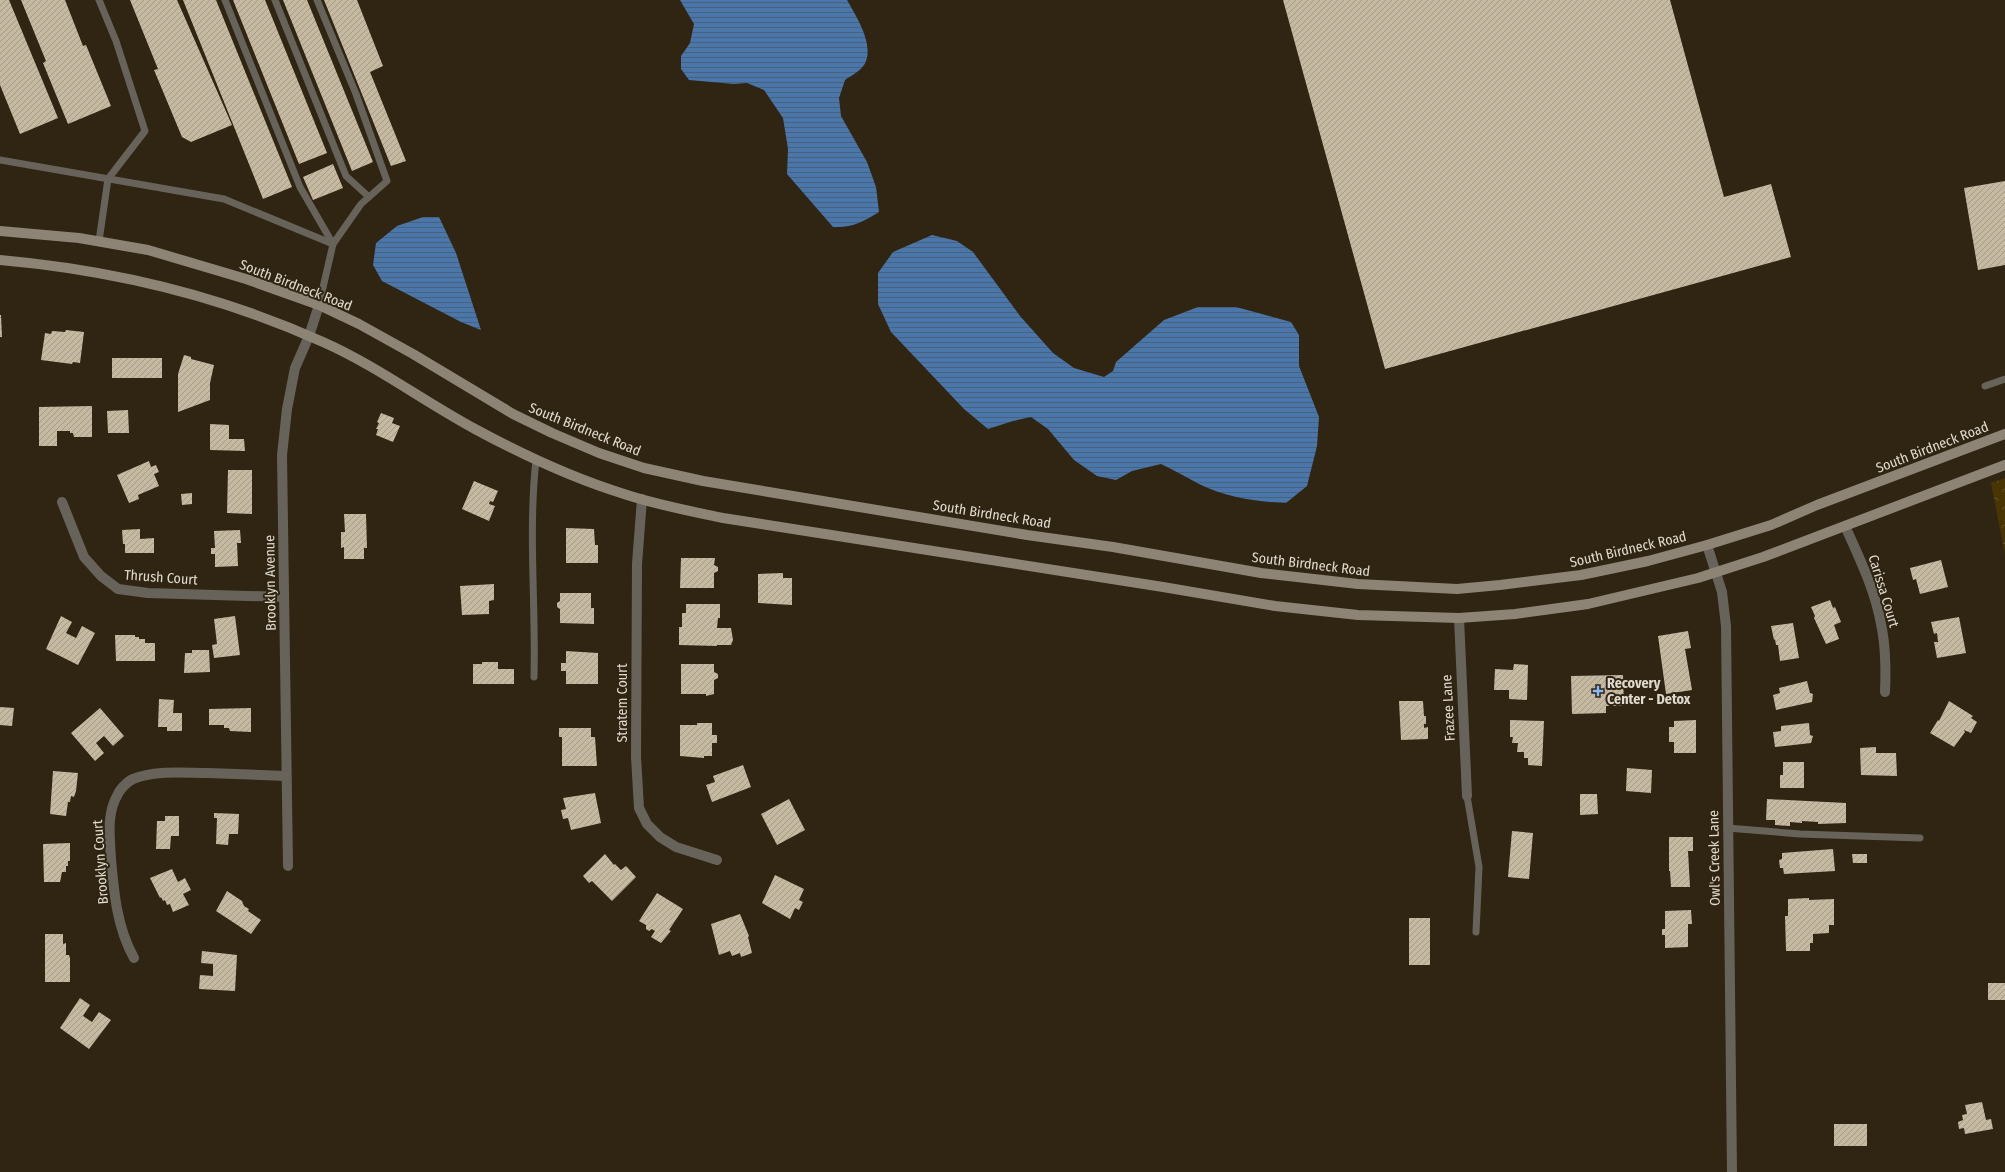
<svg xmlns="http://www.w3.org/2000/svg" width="2005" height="1172" font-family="'Fira Sans Condensed',sans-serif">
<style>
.park{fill:url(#park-crowns)}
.water{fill:url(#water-rules)}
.building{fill:url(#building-hatch)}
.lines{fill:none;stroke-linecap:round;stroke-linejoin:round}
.service{stroke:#68635a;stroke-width:7}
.minor{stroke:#68635a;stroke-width:10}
.secondary{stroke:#8d8476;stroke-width:10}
.poi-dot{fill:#87bbfb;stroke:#2f2512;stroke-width:1.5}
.labels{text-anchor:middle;stroke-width:4;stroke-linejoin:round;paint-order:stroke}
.street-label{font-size:14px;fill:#e0d9ce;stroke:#2f2512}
.poi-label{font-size:14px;font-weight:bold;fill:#e0d9ce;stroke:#2f2512;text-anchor:start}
</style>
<defs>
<pattern id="park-crowns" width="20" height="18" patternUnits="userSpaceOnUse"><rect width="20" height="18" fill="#493404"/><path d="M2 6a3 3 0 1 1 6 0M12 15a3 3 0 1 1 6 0" fill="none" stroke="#635127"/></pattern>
<pattern id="water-rules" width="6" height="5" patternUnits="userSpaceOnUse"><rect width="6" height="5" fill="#4b76aa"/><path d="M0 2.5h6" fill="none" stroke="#48617f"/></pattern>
<pattern id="building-hatch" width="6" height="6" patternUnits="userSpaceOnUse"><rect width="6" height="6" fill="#c6b9a2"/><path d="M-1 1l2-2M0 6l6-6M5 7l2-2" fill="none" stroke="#a59b89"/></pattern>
</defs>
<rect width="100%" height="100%" fill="#2f2512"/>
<polygon class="park" points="2005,478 2005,554 1991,483"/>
<g class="water">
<path d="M 680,0 L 847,0 C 856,16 873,42 866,61 C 863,70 852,75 845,80 L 839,98 L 841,116 L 867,162 L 876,187 L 879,212 C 863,222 852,228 833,227 L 787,174 L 788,149 L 783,118 L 764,90 L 747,83 L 734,84 L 689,80 L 681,69 L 681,56 L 690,43 L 694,24 Z"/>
<polygon points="423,217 439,217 456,253 481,330 461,322 382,281 373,265 376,243 397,226"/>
<path d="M 932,235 L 957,241 L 973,252 L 1020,316 L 1053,353 L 1074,368 L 1104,377 L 1113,371 L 1116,362 L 1164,320 L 1198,307 L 1236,307 L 1291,322 L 1299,335 L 1299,366 L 1319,417 L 1317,446 L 1307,486 L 1286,503 C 1257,502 1225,497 1199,484 C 1186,477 1174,470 1161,464 L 1132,471 L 1116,480 L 1097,476 L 1074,460 L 1048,429 L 1031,417 L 1013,421 L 988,429 L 964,409 L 891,332 L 878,304 L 878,273 L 893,252 Z"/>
</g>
<g class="building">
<polygon points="0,0 9,0 58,118 20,134 0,85"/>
<polygon points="21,0 65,0 83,46 86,45 111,106 68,124 43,63 46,61"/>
<polygon points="130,0 177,0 232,125 191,142 182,137 154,70 158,69"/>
<polygon points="183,0 216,0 292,187 263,199"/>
<polygon points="233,0 265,0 327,153 299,164"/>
<polygon points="283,0 307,0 373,162 352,171"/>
<polygon points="324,0 357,0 383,66 370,72 406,161 391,166"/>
<polygon points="1283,0 1670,0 1724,197 1771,184 1791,257 1385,369"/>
<polygon points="333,164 343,188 313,200 303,177"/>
<polygon points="2005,181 2005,265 1978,270 1964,188"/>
<polygon points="0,315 1,315 2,337 0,337"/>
<polygon points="66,330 84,332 80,363 73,362 72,364 41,360 45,333 51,334 52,331 65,332"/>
<polygon points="184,355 191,357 191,359 214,365 210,383 210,400 178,412 178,374"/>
<rect x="112" y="358" width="50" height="20"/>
<polygon points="92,406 92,437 74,437 73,433 70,433 70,431 57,431 57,446 39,446 39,407"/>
<polygon points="128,410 129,433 108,433 107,411"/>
<polygon points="381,413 394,418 392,423 400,426 393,442 376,435 378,429 376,429 379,423 377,422"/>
<polygon points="210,424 229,425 229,439 244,439 245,451 210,450"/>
<polygon points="149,461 151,467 156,465 159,472 154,474 159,486 138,495 139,499 129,503 117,475"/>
<polygon points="228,470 252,470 252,514 227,513"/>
<polygon points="474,481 498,491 493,502 490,501 489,504 495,506 489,521 462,509"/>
<polygon points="192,493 192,504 182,505 181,494"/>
<polygon points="344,514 366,514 367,548 364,548 364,559 344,559 344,547 341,548 341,532 345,532"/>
<polygon points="566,528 594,529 595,545 598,545 598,563 566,563"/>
<polygon points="140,529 140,539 154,538 154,553 125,553 125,544 123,544 122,530"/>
<polygon points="240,530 241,543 237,543 238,566 215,567 215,554 211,554 211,548 215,548 214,531"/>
<polygon points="681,558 715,558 714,565 718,567 718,571 714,573 714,588 680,588"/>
<polygon points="1941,560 1948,587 1920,594 1916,579 1913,580 1910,568"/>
<polygon points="783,573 783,578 792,578 792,605 758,603 758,574"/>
<polygon points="494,584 494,600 489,601 489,614 462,615 460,586"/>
<polygon points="560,593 591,593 591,608 594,608 594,624 560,623 560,609 557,607 557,603 560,601"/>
<polygon points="1830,600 1833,608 1835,607 1841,622 1834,625 1839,639 1826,644 1814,618 1815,616 1811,607"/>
<polygon points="686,604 720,604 720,618 718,618 717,628 731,628 733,640 731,645 717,645 717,646 679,645 679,627 682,627 682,613 686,613"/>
<polygon points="61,616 72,622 66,633 76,638 82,626 95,633 78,665 46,649"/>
<polygon points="235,616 240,655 214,658 212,645 217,644 214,619"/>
<polygon points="1959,617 1966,653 1937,658 1934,642 1938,642 1937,633 1934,634 1931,622"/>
<polygon points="1793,623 1799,658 1780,661 1778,645 1776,645 1775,639 1774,640 1771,626"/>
<polygon points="1688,631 1691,648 1685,649 1692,690 1666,694 1658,636"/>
<polygon points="115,635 135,635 135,637 139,637 139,639 145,639 145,643 155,643 155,661 116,661"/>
<polygon points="192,650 209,650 210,672 184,673 185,653 192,653"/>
<polygon points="566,651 598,653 598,684 566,684 566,671 561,671 561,663 566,663"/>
<polygon points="482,662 498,662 498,669 514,669 514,684 473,684 473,664 482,664"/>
<polygon points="681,664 714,664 714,672 718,674 718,678 714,680 714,694 706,696 706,694 681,694"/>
<polygon points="1514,664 1528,665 1527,700 1509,699 1509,690 1494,690 1495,669 1513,670"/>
<polygon points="1623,675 1624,706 1606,706 1606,713 1572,714 1571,676"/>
<polygon points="1807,681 1810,693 1813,694 1812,702 1776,710 1773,695 1780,693 1779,688"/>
<polygon points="159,699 174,700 173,713 182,713 182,731 167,731 167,727 158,727"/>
<polygon points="1399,701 1423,701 1424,716 1426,716 1426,724 1424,724 1424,728 1428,727 1428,739 1401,740"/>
<polygon points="1949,701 1973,716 1971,718 1977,722 1971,733 1964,730 1965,732 1954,747 1930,733 1938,720 1939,721"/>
<polygon points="0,707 14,708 12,726 0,725"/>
<polygon points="100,708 124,736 113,746 104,736 96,743 104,753 95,761 71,733"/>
<polygon points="251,708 251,732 230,731 229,728 224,728 224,725 209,725 209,709"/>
<polygon points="1510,720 1544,721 1542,766 1528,765 1528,758 1524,758 1524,752 1517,752 1518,743 1512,743 1513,737 1510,737"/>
<polygon points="1696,720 1696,753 1674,753 1674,742 1669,742 1669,727 1674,727 1674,721"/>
<polygon points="697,723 712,723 712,735 717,735 717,743 712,743 712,756 704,756 704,758 680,756 680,725 697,725"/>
<polygon points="1809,723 1810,735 1813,736 1811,743 1775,747 1773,732 1781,731 1781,726"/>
<polygon points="559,728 591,728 591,737 595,737 597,766 562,766 562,737 559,737"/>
<polygon points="1876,747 1876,753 1896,753 1897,776 1861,775 1860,748"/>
<polygon points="1783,762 1804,762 1804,788 1780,788 1780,775 1783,775"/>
<polygon points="743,765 751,787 712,802 706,785 715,782 713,776"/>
<polygon points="1627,768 1652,770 1651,793 1626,791"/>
<polygon points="53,771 78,773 76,791 74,797 71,796 70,802 68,802 66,816 50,814"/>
<polygon points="595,793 601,823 571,830 568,818 563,819 561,810 566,809 563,798"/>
<polygon points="1580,794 1597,794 1598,814 1580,815"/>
<polygon points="789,799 805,830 777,845 761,814"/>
<polygon points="1767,799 1846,803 1846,823 1818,824 1818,822 1802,821 1802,823 1790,822 1790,826 1775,825 1775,820 1766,820"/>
<polygon points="214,813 239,814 238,834 229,834 228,845 216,844 217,818 214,818"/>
<polygon points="165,816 179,816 179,836 171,836 170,849 156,849 157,821 165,821"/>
<polygon points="1512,831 1533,833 1529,879 1508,877"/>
<polygon points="1669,837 1693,837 1693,851 1688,851 1690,887 1671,887 1670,871 1669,871"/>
<polygon points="70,843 70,861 68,861 68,866 66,866 66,872 62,872 60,882 44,882 43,844"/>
<polygon points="1833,849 1835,871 1784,874 1783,868 1780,868 1779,860 1782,859 1782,853"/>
<polygon points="605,854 614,865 615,864 621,870 626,866 636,877 612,901 592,881 589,883 583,876"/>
<polygon points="1852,854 1867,854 1867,863 1853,863"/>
<polygon points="172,869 178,882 185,878 191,890 183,894 189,905 173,912 170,904 167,905 165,900 163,901 161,897 160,898 150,878"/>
<polygon points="775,875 804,889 799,900 803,902 799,910 795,908 790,919 762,903"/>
<polygon points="227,891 242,901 244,906 249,909 248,911 261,920 251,934 216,911"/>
<polygon points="657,893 683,909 669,930 671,931 661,943 651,937 655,931 652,929 649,931 646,929 646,925 639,921"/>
<polygon points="1809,898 1809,900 1834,899 1834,925 1829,925 1829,933 1813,934 1813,943 1810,943 1810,951 1786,951 1785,916 1788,916 1788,899"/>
<polygon points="1691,910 1692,924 1688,924 1688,947 1665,948 1665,935 1662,935 1662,929 1665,929 1665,911"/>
<polygon points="740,914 749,936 748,937 752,953 741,957 740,953 732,956 730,951 719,955 711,924"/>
<rect x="1409" y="918" width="21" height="47"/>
<polygon points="45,934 63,934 63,944 66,943 66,955 69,955 70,958 70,982 45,982"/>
<polygon points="202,951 237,955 235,991 199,989 200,975 213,976 213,964 201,963"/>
<rect x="1988" y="983" width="17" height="17"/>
<polygon points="80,998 90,1005 83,1016 92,1022 99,1012 111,1020 89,1049 60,1028"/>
<polygon points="1982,1102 1986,1120 1991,1119 1993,1129 1965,1134 1964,1128 1959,1129 1958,1122 1963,1120 1962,1115 1967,1114 1965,1105"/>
<rect x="1834" y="1124" width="33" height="22"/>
</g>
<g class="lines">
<g class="service">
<polyline points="99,0 116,41 145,131 108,179 99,241"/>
<polyline points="225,0 300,187 333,244 361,204 387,181 356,94 317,0"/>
<polyline points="275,0 346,176 369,197"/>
<polyline points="0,160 224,199 333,244 319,305"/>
<polyline points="1985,386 2005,379"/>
<path d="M 534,677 C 536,605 528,532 536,460"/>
<polyline points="1467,796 1479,867 1476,932"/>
<polyline points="1727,828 1800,834 1920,838"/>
</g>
<g class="minor">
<polyline points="642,499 637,564 636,757 639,808 647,824 660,837 676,847 717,860"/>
<polyline points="62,502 84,557 101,576 118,589 148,593 284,597"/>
<path d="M 1845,526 C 1859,557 1875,590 1881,624 C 1886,647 1886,669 1885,692"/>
<polyline points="1707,545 1722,592 1726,626 1732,1172"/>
<polyline points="1459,618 1467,796"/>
<polyline points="288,866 282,455 287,409 295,368 309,336 319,305"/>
<path d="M 134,958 C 117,928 114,893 111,859 C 110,837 106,814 118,794 C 120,789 128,781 133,779 C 156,770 183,773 208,773 C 234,774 260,775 286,776"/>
</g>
<g class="secondary">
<polyline points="0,231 79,238 148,250 246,279 319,305 359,324 413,354 513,414 552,433 599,453 644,468 703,481 1027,535 1113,547 1261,573 1358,584 1457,589 1500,585 1581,575 1648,561 1707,545 1771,525 1817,505 2005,434"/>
<path d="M 0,260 C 113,270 219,295 323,342 C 377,366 423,401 475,429 C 523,455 572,478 624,494 C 657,505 690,511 723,518 L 1163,587 L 1275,606 L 1358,615 L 1459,618 L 1515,614 L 1588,604 L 1698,578 L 1763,557 L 2005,465"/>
</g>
</g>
<path class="poi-dot" d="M1596 685h4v4h4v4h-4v4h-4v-4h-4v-4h4z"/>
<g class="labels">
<g class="street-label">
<text transform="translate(296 285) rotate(21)" y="5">South Birdneck Road</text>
<text transform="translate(585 429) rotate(22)" y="5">South Birdneck Road</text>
<text transform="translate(1932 447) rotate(-21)" y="5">South Birdneck Road</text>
<text transform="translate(992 514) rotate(9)" y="5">South Birdneck Road</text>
<text transform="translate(1628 549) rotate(-13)" y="5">South Birdneck Road</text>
<text transform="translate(1311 564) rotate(7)" y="5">South Birdneck Road</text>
<text transform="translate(161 577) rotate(4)" y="5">Thrush Court</text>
<text transform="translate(270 583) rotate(-91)" y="5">Brooklyn Avenue</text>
<text transform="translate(1884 591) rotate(73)" y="5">Carissa Court</text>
<text transform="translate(622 703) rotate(-90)" y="5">Stratem Court</text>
<text transform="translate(1448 708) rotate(-93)" y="5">Frazee Lane</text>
<text transform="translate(1714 858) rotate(-91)" y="5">Owl's Creek Lane</text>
<text transform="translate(100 862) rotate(-94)" y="5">Brooklyn Court</text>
</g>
<g class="poi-label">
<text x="1607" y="688">Recovery<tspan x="1607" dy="16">Center - Detox</tspan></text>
</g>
</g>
</svg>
